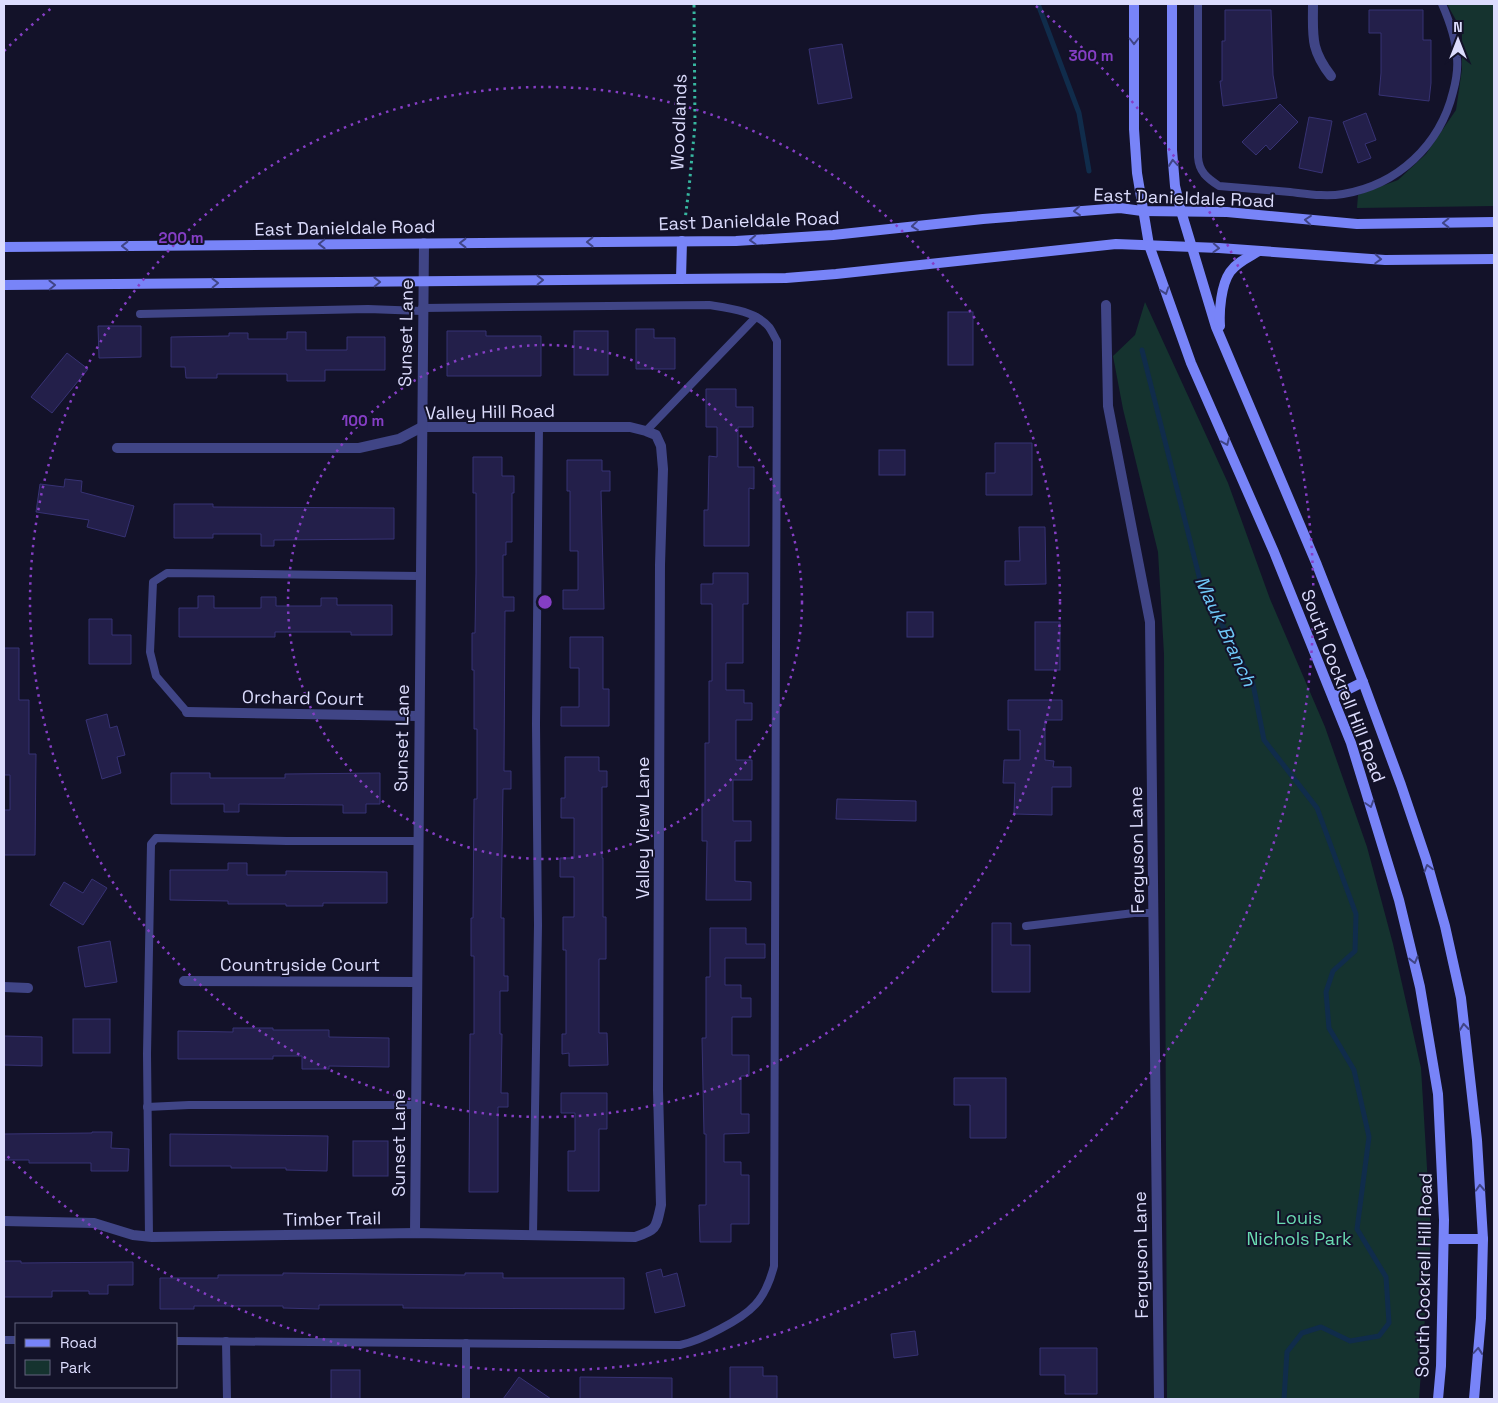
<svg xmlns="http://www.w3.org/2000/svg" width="1498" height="1403" font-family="'Space Grotesk',sans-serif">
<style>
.green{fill:#15332f}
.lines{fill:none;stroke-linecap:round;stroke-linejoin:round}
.stream{stroke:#102c4b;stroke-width:5}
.building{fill:#231f4a;stroke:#373274}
.path{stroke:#37b7a0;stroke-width:3;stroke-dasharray:2.5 4;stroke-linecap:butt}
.service{stroke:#404586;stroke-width:8}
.minor{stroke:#404586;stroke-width:10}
.secondary{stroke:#7884f8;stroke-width:10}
.oneway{stroke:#404586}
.ring{fill:none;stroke:#853ec5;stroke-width:2.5;stroke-dasharray:2.5 5}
.labels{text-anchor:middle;stroke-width:4;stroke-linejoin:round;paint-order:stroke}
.street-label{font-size:18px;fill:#dcdcfd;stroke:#131229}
.park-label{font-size:18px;fill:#6adbb2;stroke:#131229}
.water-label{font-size:19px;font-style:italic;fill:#6fc9f8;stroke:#131229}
.centre{fill:#853ec5;stroke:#131229;stroke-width:2.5}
.ring-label{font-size:15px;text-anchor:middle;font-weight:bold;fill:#853ec5;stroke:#131229;stroke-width:4;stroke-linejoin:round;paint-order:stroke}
</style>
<rect width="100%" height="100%" fill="#131229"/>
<g class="green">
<polygon points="1447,4 1494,4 1494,206 1357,208 1358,195 1398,180 1426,154 1456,110 1462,69 1462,31"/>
<polygon points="1145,302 1228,483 1270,599 1325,727 1367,847 1393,944 1421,1068 1431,1235 1419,1399 1167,1399 1164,654 1158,552 1123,409 1113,356 1135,335"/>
</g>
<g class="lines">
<g class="stream">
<polyline points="1038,4 1079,113 1089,171"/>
<polyline points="1142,350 1201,584 1253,684 1264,740 1317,808 1356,914 1355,951 1333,971 1326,992 1329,1028 1354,1070 1369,1137 1357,1229 1386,1277 1389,1323 1379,1336 1350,1341 1321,1327 1302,1333 1287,1352 1284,1399"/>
</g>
</g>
<g class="building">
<polygon points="1225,10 1271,10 1273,75 1277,98 1223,106 1220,81 1222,81 1222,41 1225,41"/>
<polygon points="1369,10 1423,10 1423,40 1431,40 1431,83 1429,101 1379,95 1381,73 1381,33 1369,33"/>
<polygon points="842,44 852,98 818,104 809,49"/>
<polygon points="1280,104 1298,122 1270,150 1266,145 1256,155 1242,142"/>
<polygon points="1366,113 1376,140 1365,144 1371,158 1358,163 1343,122"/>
<polygon points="1309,117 1332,121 1322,173 1299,168"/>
<rect x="948" y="312" width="25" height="53"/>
<polygon points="98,326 141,326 141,357 99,358"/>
<polygon points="636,329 654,329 654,338 675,338 675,369 636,369"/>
<polygon points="447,331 486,331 486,336 541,336 541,376 447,376"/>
<rect x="574" y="331" width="34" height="44"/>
<polygon points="287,332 306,332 306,350 347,350 347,337 385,337 385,370 325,370 325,381 287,381 287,374 217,374 217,378 186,378 185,367 171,367 171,337 229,336 229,333 248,333 248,339 287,339"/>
<polygon points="67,353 88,369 52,413 31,397"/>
<polygon points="706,389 736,389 736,407 753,407 753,427 738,427 738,467 754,467 754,489 749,488 749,546 704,546 704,510 708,510 709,456 717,457 717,427 706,427"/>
<polygon points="995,443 1032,443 1032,495 986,495 986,473 995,473"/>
<rect x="879" y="450" width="26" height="25"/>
<polygon points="473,457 502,457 502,476 514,476 514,493 512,493 512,542 506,542 506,555 503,555 503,597 514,597 514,611 505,611 504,771 511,771 511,789 503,789 501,918 504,918 504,976 508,976 508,991 500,991 500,1034 502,1034 501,1093 508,1093 508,1107 498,1107 498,1192 469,1192 470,1034 474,1034 474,956 471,956 471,918 473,918 474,799 477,799 477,729 474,729 474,670 472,670 472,633 475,633 476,573 476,493 473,493"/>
<polygon points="567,460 602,460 602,471 610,471 610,491 601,491 604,609 563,609 563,590 578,590 578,551 570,551 570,491 567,491"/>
<polygon points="65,479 82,481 81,492 134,506 125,537 87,527 89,520 36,512 40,484 64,487"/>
<polygon points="174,504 213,504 213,507 394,508 394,539 274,540 274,546 261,546 261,534 213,534 213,538 174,538"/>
<polygon points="1019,527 1045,527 1046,584 1005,585 1005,561 1020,561"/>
<polygon points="713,573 748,573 748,604 743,604 743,663 726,663 726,690 744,690 744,703 752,703 752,720 736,720 736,760 752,760 752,780 733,780 733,821 751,821 751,841 735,841 735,881 751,882 751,900 706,900 707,841 702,841 702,803 705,803 705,743 709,743 709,681 712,681 712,604 701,604 701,584 713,584"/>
<polygon points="198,596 214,596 214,608 261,608 261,597 276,597 276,606 321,606 321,598 337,598 337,605 392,605 392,635 351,635 351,632 275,632 275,637 179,637 179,608 198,608"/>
<rect x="907" y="612" width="26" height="25"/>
<polygon points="89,619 112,619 112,635 131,635 131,664 89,664"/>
<rect x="1035" y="622" width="25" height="48"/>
<polygon points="570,637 603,637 603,689 609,689 609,726 561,726 561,707 579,707 579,668 570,668"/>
<polygon points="4,648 19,648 19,700 29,700 29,754 36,754 35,855 4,855 4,810 10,810 10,775 4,775"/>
<polygon points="1008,700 1062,700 1062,720 1045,720 1045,760 1054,761 1053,767 1071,767 1071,787 1052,787 1052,815 1014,814 1015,783 1003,783 1004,760 1020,760 1020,730 1008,730"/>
<polygon points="107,714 110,728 117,726 125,755 117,757 121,773 102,779 86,720"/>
<polygon points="565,757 599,757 599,771 607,771 607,787 602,787 602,858 603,858 603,917 606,917 606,959 599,959 599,1033 607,1033 608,1065 569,1066 569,1053 562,1054 562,1034 566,1034 566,950 563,950 563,917 574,917 574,877 560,877 560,858 574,858 574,818 561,818 561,798 565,798"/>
<polygon points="171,773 210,773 210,778 285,778 285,774 380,773 380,804 366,804 366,813 343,813 343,805 239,804 239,812 224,812 224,804 171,804"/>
<polygon points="837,799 916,801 916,821 836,819"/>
<polygon points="228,863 247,863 247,875 286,875 286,871 387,872 387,903 323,903 323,906 286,906 286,904 228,904 228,901 170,900 170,870 228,870"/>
<polygon points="92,879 107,888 83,925 50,905 64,882 83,893"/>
<polygon points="992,923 1011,923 1011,945 1030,945 1030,992 992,992"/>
<polygon points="710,928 746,928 746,944 765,944 765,958 725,958 725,985 741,985 741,998 751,998 751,1017 732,1017 732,1055 749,1055 749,1076 741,1076 741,1114 749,1114 749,1133 724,1134 724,1162 741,1162 741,1175 749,1175 749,1224 731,1224 731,1242 700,1242 699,1205 706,1205 706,1134 704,1134 702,1038 706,1038 706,977 710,977"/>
<polygon points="110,941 117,982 85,987 78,947"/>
<rect x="73" y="1019" width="37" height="34"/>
<polygon points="233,1028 273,1028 273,1030 329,1030 329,1037 389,1038 389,1067 329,1066 329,1069 302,1069 302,1056 273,1056 273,1059 178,1059 178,1031 233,1032"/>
<polygon points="4,1036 42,1037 42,1066 4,1065"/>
<polygon points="954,1078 1006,1078 1006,1138 970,1138 970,1105 954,1105"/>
<polygon points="561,1093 607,1093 607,1129 599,1129 599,1191 568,1191 568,1151 575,1151 575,1113 561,1113"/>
<polygon points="92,1132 112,1132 111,1148 129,1149 128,1171 91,1171 91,1163 29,1163 29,1160 4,1160 4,1134 92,1133"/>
<polygon points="170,1134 328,1136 327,1171 286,1170 286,1168 231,1168 231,1166 170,1166"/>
<rect x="353" y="1141" width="35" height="35"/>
<polygon points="4,1261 21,1261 21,1263 133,1262 133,1285 108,1285 108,1294 89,1294 89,1291 52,1291 52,1297 4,1297"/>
<polygon points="661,1269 663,1277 677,1273 685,1306 655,1313 646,1273"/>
<polygon points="283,1273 465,1275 465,1273 503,1273 503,1278 624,1278 624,1309 403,1308 403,1305 319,1305 319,1309 283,1308 283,1306 194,1306 194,1309 160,1309 160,1278 218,1278 218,1275 283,1275"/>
<polygon points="915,1331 918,1355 894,1358 891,1334"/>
<polygon points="1040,1348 1097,1348 1097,1394 1065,1394 1065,1375 1040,1375"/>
<polygon points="730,1367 763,1367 763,1376 777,1376 777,1399 730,1399"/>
<rect x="331" y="1370" width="29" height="29"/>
<polygon points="519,1377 551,1399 503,1399"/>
<polygon points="580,1377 672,1378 672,1399 580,1399"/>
</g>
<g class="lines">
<polyline class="path" points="684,228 689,188 695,125 694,4"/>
<g class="service">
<path d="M 1198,4 L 1198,157 C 1199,172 1207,178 1219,186 C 1243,188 1266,190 1290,192 C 1308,194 1326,197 1343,194 C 1398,185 1440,145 1453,92 C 1456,81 1458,69 1457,58 C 1456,40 1449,20 1442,4"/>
<polyline points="140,314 368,309 422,311"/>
<polyline points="646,431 756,317"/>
<polyline points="187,712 156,676 150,652 153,582 167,573 420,576"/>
<polyline points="1026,926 1134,913 1154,913"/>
<polyline points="147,1107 189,1105 416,1105"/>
<polyline points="533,1235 538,925 536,724 539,427"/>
<polyline points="149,1237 147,1054 151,844 156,838 287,841 417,841"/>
<polyline points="4,1340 16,1340"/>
<path d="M 176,1341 L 680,1345 C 694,1342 707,1336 720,1329 C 751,1313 765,1301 774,1266 L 777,341 C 774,336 772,331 769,327 C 756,311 728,308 709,305 L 422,308"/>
<polyline points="226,1341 227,1399"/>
<polyline points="466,1399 466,1343"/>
</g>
<g class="minor">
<path d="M 1313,4 C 1313,36 1310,49 1331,76"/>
<polyline points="1106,305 1108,406 1150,622 1159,1399"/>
<polyline points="187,712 418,716"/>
<polyline points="184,981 416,982"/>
<polyline points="4,987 28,988"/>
<path d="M 4,1221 L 94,1223 L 133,1235 L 152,1237 L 415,1233 L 635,1237 C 657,1230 656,1228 661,1205 L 658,1090 L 660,565 L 663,469 L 661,446 L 656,435 L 646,431 L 630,427 L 422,427 L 399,439 L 359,448 L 117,448"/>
<polyline points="415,1233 424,243"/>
</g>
<g class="secondary">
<polyline points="1134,4 1134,129 1137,173 1149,245 1191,363 1274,552 1351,743 1399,900 1420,987 1438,1094 1444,1220 1441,1366 1438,1399"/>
<polyline points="1172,4 1172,150 1175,186 1181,211 1216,327 1317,565 1363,682 1401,785 1426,859 1445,926 1461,998 1477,1140 1483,1239 1481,1318 1474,1399"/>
<polyline points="4,247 736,241 833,235 983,219 1120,208 1142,211 1227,212 1357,224 1494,222"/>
<polyline points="681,279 682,241"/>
<polyline points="4,285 786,278 836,274 1116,244 1219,248 1385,260 1494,259"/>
<path d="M 1220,326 C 1219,311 1221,285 1230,272 C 1237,262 1249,257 1259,251"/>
<polyline points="1333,697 1363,682"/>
<polyline points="1444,1239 1483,1239"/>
</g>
</g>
<defs><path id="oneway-chevron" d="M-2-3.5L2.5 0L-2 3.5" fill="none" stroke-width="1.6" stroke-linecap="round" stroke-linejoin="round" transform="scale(1.25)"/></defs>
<g class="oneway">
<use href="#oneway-chevron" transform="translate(1134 41) rotate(90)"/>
<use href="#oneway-chevron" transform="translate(1173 163) rotate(-95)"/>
<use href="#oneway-chevron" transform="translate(1077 211) rotate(175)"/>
<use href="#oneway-chevron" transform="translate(1308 220) rotate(-175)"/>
<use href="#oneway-chevron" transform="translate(1446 223) rotate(179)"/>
<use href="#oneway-chevron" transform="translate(915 226) rotate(174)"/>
<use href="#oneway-chevron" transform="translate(753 240) rotate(177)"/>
<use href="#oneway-chevron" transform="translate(590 242) rotate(179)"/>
<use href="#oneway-chevron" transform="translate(463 243) rotate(180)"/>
<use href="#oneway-chevron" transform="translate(322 244) rotate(179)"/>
<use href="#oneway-chevron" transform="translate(125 246) rotate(180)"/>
<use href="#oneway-chevron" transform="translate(1216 248) rotate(3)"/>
<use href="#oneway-chevron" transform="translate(1378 259) rotate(3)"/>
<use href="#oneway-chevron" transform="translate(540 280) rotate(-1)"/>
<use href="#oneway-chevron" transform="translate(377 282) rotate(-1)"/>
<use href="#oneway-chevron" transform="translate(215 283) rotate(-1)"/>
<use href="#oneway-chevron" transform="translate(52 285) rotate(-1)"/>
<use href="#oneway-chevron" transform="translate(1165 291) rotate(71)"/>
<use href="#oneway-chevron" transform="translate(1226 442) rotate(67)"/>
<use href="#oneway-chevron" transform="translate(1370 804) rotate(72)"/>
<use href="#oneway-chevron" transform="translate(1428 868) rotate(-106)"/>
<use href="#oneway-chevron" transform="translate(1414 960) rotate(76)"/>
<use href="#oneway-chevron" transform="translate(1464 1027) rotate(-96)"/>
<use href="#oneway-chevron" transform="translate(1480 1188) rotate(-93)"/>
<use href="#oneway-chevron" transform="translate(1478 1351) rotate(-85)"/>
</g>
<g class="ring">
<circle cx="545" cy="602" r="257"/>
<circle cx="545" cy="602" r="515"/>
<path d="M4 51A772 772 0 0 1 54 6M1036 6A772 772 0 1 1 4 1153"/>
</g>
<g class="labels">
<g class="street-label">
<text transform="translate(679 122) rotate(-88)" y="6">Woodlands</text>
<text transform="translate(1184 198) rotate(2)" y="6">East Danieldale Road</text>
<text transform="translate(749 221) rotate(-2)" y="6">East Danieldale Road</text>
<text transform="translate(345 228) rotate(-1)" y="6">East Danieldale Road</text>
<text transform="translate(406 333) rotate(-89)" y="6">Sunset Lane</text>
<text transform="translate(490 412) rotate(-1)" y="6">Valley Hill Road</text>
<text transform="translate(1343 686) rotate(69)" y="6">South Cockrell Hill Road</text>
<text transform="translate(303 698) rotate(1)" y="6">Orchard Court</text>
<text transform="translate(402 738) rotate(-89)" y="6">Sunset Lane</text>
<text transform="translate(643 828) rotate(-90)" y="6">Valley View Lane</text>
<text transform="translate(1137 850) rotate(-91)" y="6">Ferguson Lane</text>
<text x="300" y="971">Countryside Court</text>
<text transform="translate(399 1143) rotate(-90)" y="6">Sunset Lane</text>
<text transform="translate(332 1219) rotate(-1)" y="6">Timber Trail</text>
<text transform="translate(1141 1255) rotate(-91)" y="6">Ferguson Lane</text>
<text transform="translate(1424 1275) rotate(-89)" y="6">South Cockrell Hill Road</text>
</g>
<g class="park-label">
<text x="1299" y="1224">Louis<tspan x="1299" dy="21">Nichols Park</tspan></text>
</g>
<g class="water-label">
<text transform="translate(1226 631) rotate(65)" y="7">Mauk Branch</text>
</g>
</g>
<circle cx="545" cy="602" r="8" class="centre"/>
<g class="ring-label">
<text x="1091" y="61">300 m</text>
<text x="181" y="243">200 m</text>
<text x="363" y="426">100 m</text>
</g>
<rect width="1498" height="1403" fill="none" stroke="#dcdcfd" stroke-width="10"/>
<rect x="15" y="1323" width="162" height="65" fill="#131229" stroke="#63637e"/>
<rect x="25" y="1339" width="25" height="8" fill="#7884f8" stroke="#63637e"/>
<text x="60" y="1348" font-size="15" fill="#dcdcfd">Road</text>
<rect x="25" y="1360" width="25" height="15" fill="#15332f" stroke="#63637e"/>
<text x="60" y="1373" font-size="15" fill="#dcdcfd">Park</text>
<g transform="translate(1458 40)" stroke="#131229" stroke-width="4" paint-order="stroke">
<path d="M0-4L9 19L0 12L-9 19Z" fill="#dcdcfd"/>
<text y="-8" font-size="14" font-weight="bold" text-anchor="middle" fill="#dcdcfd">N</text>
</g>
</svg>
